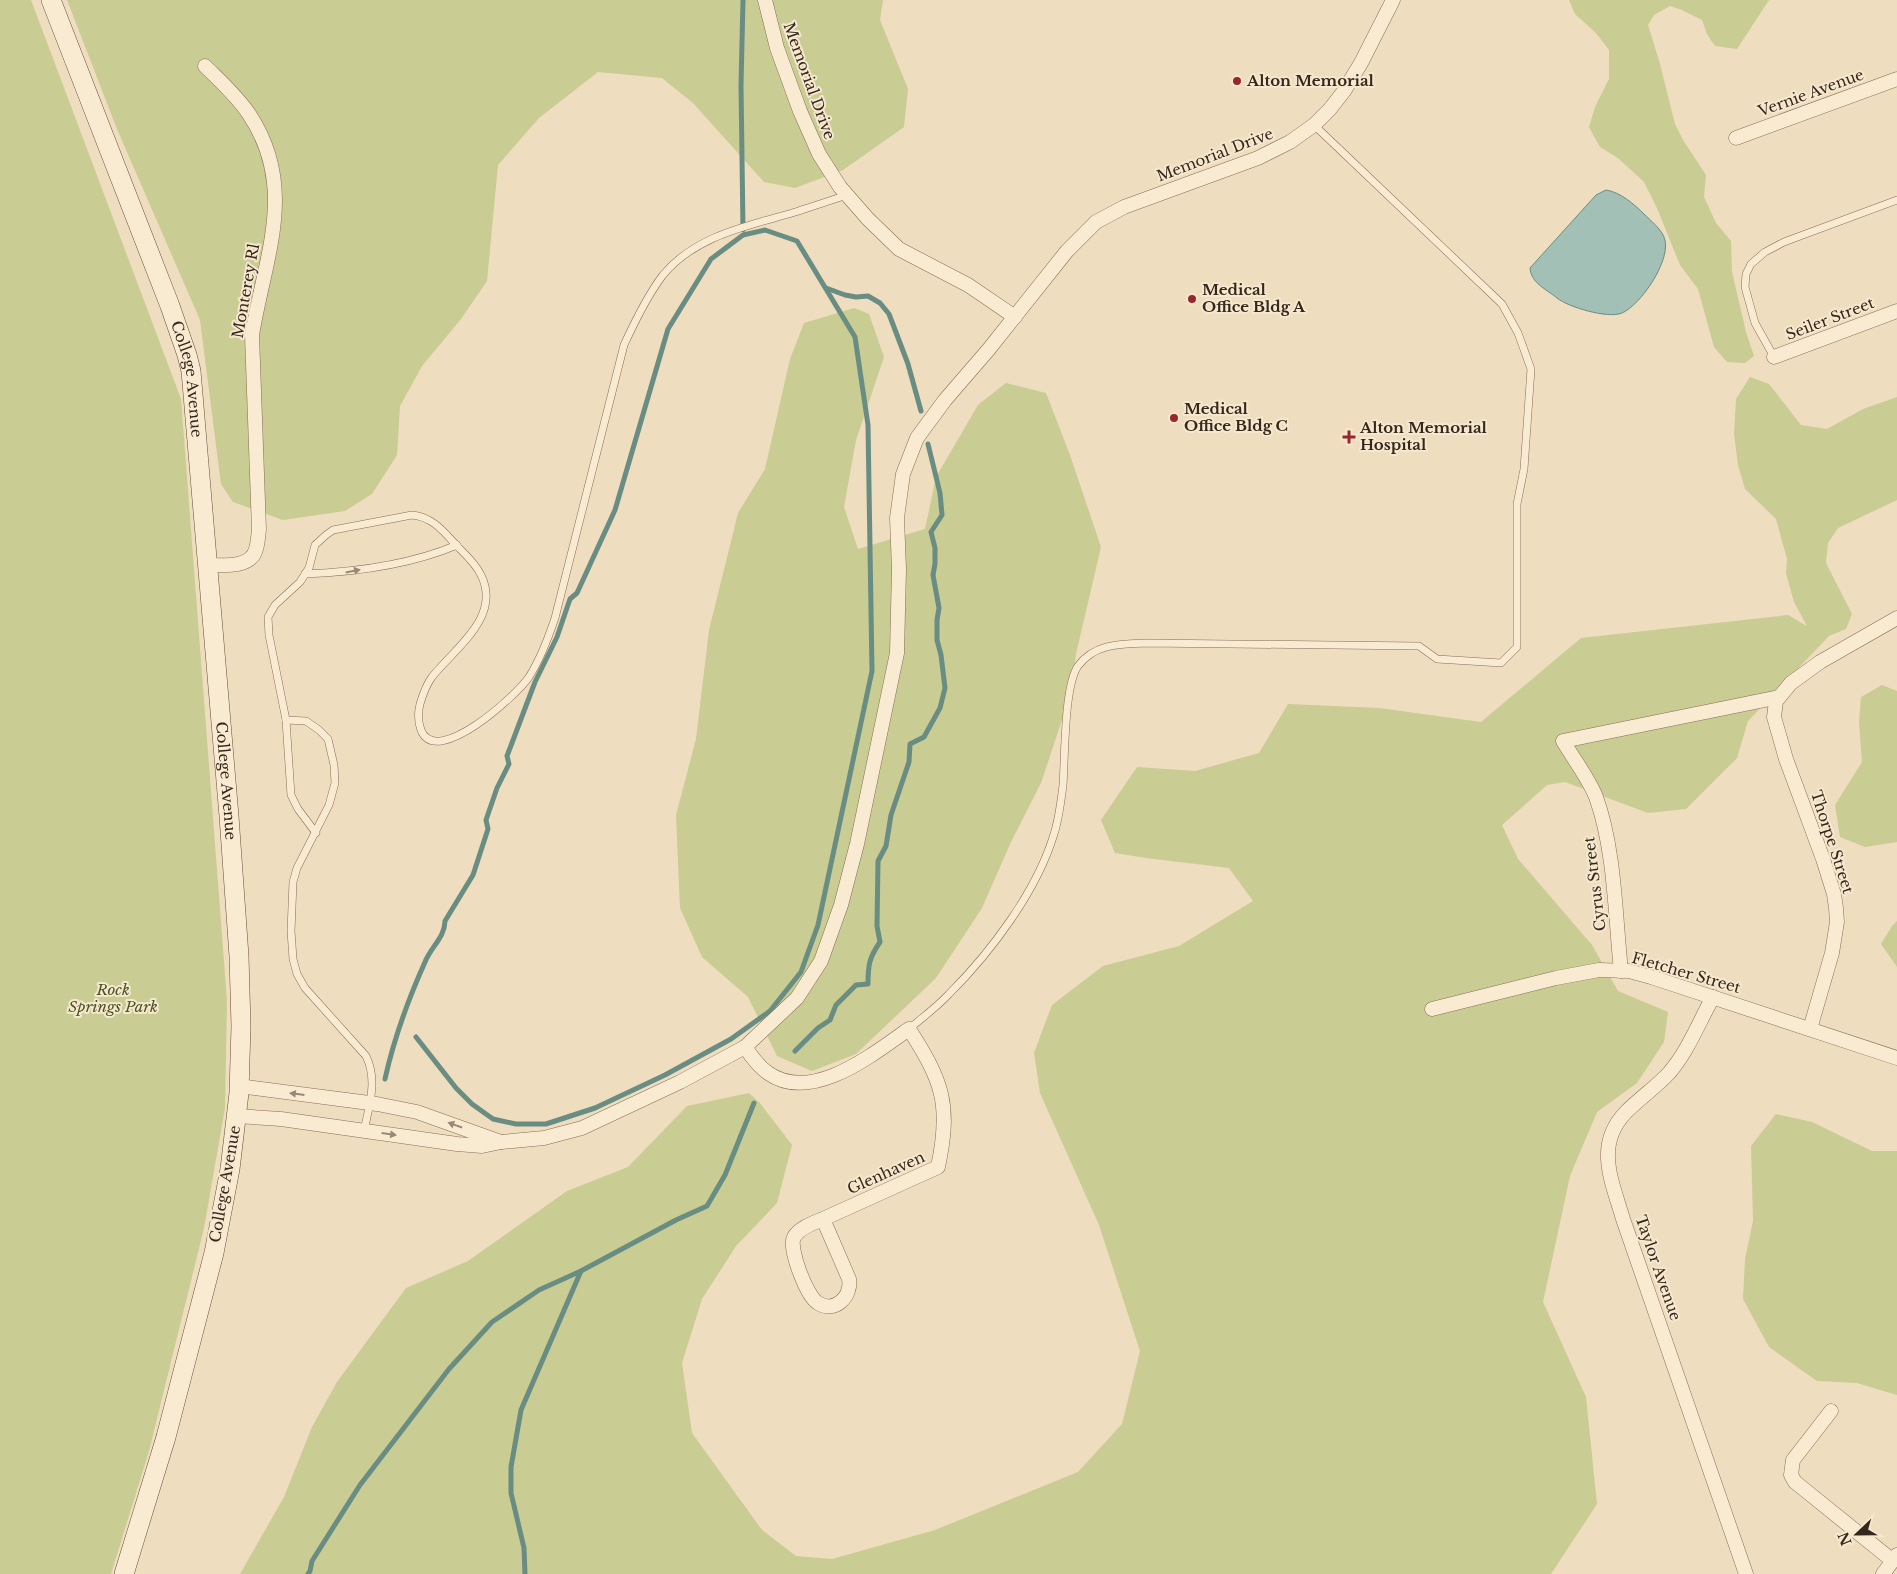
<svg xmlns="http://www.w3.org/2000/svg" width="1897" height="1574" font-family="'Libre Baskerville',serif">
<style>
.green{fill:#c9cc93}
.water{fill:#a2c0b5;stroke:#698d82}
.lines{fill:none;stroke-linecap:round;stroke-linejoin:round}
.stream{stroke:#698d82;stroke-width:5}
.service-casing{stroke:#876d57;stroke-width:8}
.minor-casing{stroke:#876d57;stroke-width:15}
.secondary-casing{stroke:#684e3a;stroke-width:20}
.service{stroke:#f9ebd2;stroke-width:7}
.minor{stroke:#f9ebd2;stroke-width:14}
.secondary{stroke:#f9ebd2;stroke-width:19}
.oneway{fill:#988977}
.poi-dot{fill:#97262e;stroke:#f6e8ce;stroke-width:2}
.labels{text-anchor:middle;stroke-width:4;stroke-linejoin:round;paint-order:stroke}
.street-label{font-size:15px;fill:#36271c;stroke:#f6e8ce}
.poi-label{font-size:15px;font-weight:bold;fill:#36271c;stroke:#f6e8ce;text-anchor:start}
.park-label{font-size:15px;font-style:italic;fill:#4a5322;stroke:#f6e8ce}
</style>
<rect width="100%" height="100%" fill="#eeddbe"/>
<g class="green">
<polygon points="0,0 31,0 181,399 227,1001 225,1108 204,1228 149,1451 111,1574 0,1574"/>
<polygon points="67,0 883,0 880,20 908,89 904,127 843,170 795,188 764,182 693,103 662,78 598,72 539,118 498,165 487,281 461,319 422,366 400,406 397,455 372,494 345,511 283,520 233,502 221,484 200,320 117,129"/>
<polygon points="1569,0 1769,0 1737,49 1715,46 1707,34 1702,20 1682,10 1670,6 1654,15 1648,25 1660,64 1675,124 1683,140 1706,175 1704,197 1716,223 1731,241 1732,272 1746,332 1754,356 1745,363 1727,362 1714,347 1698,289 1680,265 1657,208 1644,182 1618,158 1600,147 1589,127 1595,107 1609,79 1609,50 1596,33 1575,14"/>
<polygon points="854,308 869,314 884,357 856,440 844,507 858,549 925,529 936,477 978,405 1006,383 1046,393 1070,455 1101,547 1076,654 1071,693 1041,783 1011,842 982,908 936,978 856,1054 812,1071 777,1056 748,997 702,957 680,908 676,815 696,739 709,630 738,513 765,469 790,359 804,323"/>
<polygon points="1750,377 1769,384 1801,425 1827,429 1863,409 1897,397 1897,500 1838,528 1828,543 1826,563 1852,614 1846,629 1829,636 1748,721 1737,758 1686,809 1648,813 1565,782 1547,785 1502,825 1518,859 1592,945 1618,991 1668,1012 1664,1042 1637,1083 1597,1112 1570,1176 1543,1302 1586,1397 1597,1504 1551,1574 240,1574 284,1497 312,1427 337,1382 406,1288 468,1261 567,1191 628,1167 687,1106 749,1093 760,1103 792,1145 777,1203 736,1246 702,1299 682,1363 692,1433 762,1530 796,1556 832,1559 935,1530 1078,1472 1122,1424 1140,1351 1099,1225 1040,1093 1034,1053 1052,1005 1103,966 1179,946 1253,901 1229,868 1146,858 1115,853 1101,820 1137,767 1195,771 1259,753 1288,704 1379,708 1481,722 1581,638 1788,615 1807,626 1794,602 1786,573 1787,559 1776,519 1745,489 1738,465 1734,434 1736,399"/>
<polygon points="1882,685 1897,691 1897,842 1865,847 1840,837 1835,805 1862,762 1859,722 1861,697"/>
<polygon points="1897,921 1897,967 1881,944 1892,926"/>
<polygon points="1776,1114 1812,1122 1872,1151 1897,1151 1897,1395 1857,1383 1817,1381 1769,1347 1743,1299 1745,1259 1753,1221 1751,1146"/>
</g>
<path class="water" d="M 1606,190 C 1620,192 1634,204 1644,214 C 1650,220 1661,229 1664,237 C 1673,258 1641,305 1622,313 C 1608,319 1568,307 1557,298 C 1546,289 1531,283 1530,268 L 1596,195 Z"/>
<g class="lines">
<g class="stream">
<polyline points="743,230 741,85 743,0"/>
<polyline points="826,288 845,295 856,297 868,296 880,303 889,314 908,364 921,411"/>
<path d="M 795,1051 L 818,1028 L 830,1020 L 836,1005 L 856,985 L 868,984 C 868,965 869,958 880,942 L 877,926 L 878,861 L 886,846 L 891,815 L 909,762 L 910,744 L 924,737 L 940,708 L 945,688 L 941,655 L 937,640 L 937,620 L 939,608 L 933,575 L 935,564 L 935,548 L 931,532 L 942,515 L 940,493 L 928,444"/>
<path d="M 385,1079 C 394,1038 408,1000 425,962 C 431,947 445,937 445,921 L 473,875 L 488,829 L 486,820 L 497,788 L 509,764 L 507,756 L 535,682 L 557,637 L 570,599 L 577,593 L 615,510 L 668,329 L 711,259 L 743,235 L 765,230 L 797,241 L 855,337 L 868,425 L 872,671 L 818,925 L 801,972 L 770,1011 L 731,1039 L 665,1075 L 595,1108 L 546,1124 L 516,1124 L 493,1119 L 472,1104 L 456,1088 L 416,1037"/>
<polyline points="308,1574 310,1571 312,1561 360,1485 449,1369 492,1322 539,1290 581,1271 676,1220 707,1206 725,1175 754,1103"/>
<polyline points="525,1574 524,1548 511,1493 511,1467 521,1410 581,1271"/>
</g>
<defs>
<g id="service">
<polyline points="1774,357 1755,323 1745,287 1746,274 1751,264 1765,252 1784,242 1897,200"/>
<path d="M 305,574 C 355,572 410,565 457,545"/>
<polyline points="286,720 291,795 298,809 316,833"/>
<path d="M 909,1029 C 923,1017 937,1007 949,994 C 991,952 1037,891 1054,834 C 1059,819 1061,801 1063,785 C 1065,758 1064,686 1078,666 C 1095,643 1122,644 1147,643 L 1419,646 L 1437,659 L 1501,663 L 1517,647 L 1517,504 L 1524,469 L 1531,369 L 1518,333 L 1502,304 L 1314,125"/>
<path d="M 364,1131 C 369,1106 378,1080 366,1056 L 305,988 L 297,974 L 293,959 L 291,931 L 293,882 L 297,868 L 329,805 L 335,783 L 334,765 L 328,739 L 319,730 L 306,721 L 286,720 L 269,635 L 268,617 L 275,605 L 300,582 L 309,568 L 315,545 L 326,535 L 333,530 L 412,515 C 433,517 444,532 457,546 C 466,555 476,564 481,575 C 502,617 455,648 432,677 C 426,685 423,694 420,704 C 418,712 418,722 421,730 C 436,769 517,695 529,677 C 541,658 548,639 555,618 L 624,345 C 635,321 647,296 663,275 C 695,236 747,226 792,213 C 811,207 829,201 847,195"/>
</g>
<g id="minor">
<polyline points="765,0 777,48 800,111 819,154 840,187 868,219 899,249 968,285 1015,317"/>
<path d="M 205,66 C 220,81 237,96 249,114 C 298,188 265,256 252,335 L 259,530 C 258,536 258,543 256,549 C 251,569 222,565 207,565"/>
<polyline points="1736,138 1897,79"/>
<polyline points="1774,357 1897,311"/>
<path d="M 1621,971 C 1615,914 1615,850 1596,797 C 1589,779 1573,758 1563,741 L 1779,697"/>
<path d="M 1713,997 C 1699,1022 1688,1051 1669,1073 C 1656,1087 1640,1098 1626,1112 C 1594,1145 1612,1181 1623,1219 L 1746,1574"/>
<polyline points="1432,1009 1556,978 1599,970 1629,971 1651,977 1897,1058"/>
<polyline points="1810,1029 1832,953 1837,922 1836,908 1834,894 1823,859 1786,759 1774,717 1776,701 1791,683 1820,662 1897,618"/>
<path d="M 745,1047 C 751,1056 758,1066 768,1073 C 812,1104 873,1054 909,1029 C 943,1082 951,1105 938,1167 L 823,1219 C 813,1223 799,1228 794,1237 C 788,1248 807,1297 818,1303 C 835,1314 852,1296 849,1279 L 823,1219"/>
<polyline points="239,1086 377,1104 417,1112 501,1142"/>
<polyline points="237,1116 281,1119 457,1144 482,1146 501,1142 544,1138 582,1128 680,1082 745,1047 797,998 821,961 841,905 857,844 897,653 899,569 897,518 903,474 917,438 945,400 989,349 1067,251 1096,222 1124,207 1258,158 1290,142 1314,125 1330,109 1344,91 1361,63 1393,0"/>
<polyline points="1831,1411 1793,1460 1791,1475 1795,1482 1893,1561"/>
<polyline points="1883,1574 1897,1555"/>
</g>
<g id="secondary">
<path id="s1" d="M 51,0 L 170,306 L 187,355 L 191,371 L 229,816 L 239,956 L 241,1026 L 239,1093 L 230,1169 L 214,1253 L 166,1437 L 124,1574"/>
</g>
</defs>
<use href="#service" class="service-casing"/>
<use href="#minor" class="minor-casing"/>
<use href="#secondary" class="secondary-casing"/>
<use href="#service" class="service"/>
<use href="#minor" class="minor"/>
<use href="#secondary" class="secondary"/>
</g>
<defs><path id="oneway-solid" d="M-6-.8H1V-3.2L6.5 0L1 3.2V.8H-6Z" transform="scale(1.25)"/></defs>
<g class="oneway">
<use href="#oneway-solid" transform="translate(353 571) rotate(-11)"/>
<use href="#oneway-solid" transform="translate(297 1094) rotate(-173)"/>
<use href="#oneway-solid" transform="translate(455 1125) rotate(-161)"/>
<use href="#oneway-solid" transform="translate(389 1134) rotate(8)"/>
</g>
<g class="poi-dot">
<circle cx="1237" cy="81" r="5"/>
<circle cx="1192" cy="299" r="5"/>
<circle cx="1174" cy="418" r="5"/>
<path d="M1346.5 429.5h5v5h5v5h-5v5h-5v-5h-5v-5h5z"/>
</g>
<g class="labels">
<g class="street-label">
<text transform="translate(809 81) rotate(70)" y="5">Memorial Drive</text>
<text transform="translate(1811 93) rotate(-20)" y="5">Vernie Avenue</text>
<text transform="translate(1215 155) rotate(-21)" y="5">Memorial Drive</text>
<text transform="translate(246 291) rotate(-80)" y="5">Monterey Rl</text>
<text transform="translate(1830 319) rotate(-21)" y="5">Seiler Street</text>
<text dy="5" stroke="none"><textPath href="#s1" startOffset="404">College Avenue</textPath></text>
<text dy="5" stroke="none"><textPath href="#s1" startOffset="808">College Avenue</textPath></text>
<text transform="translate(1832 842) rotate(72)" y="5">Thorpe Street</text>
<text transform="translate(1595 884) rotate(-97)" y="5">Cyrus Street</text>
<text transform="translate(1686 973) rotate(16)" y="5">Fletcher Street</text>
<text transform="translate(886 1173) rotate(-24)" y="5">Glenhaven</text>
<text transform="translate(225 1184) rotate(-80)" y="5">College Avenue</text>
<text transform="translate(1658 1268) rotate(71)" y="5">Taylor Avenue</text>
</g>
<g class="poi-label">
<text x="1247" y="86">Alton Memorial</text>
<text x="1202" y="295">Medical<tspan x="1202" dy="17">Office Bldg A</tspan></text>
<text x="1184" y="414">Medical<tspan x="1184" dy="17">Office Bldg C</tspan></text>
<text x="1360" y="433">Alton Memorial<tspan x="1360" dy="17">Hospital</tspan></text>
</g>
<g class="park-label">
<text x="113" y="995">Rock<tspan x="113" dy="17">Springs Park</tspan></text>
</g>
</g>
<g transform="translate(1857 1534) rotate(248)" stroke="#f6e8ce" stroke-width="4" paint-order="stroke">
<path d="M0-4L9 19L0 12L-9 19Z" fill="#36271c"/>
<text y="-8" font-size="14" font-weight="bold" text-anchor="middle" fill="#36271c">N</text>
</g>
</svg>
